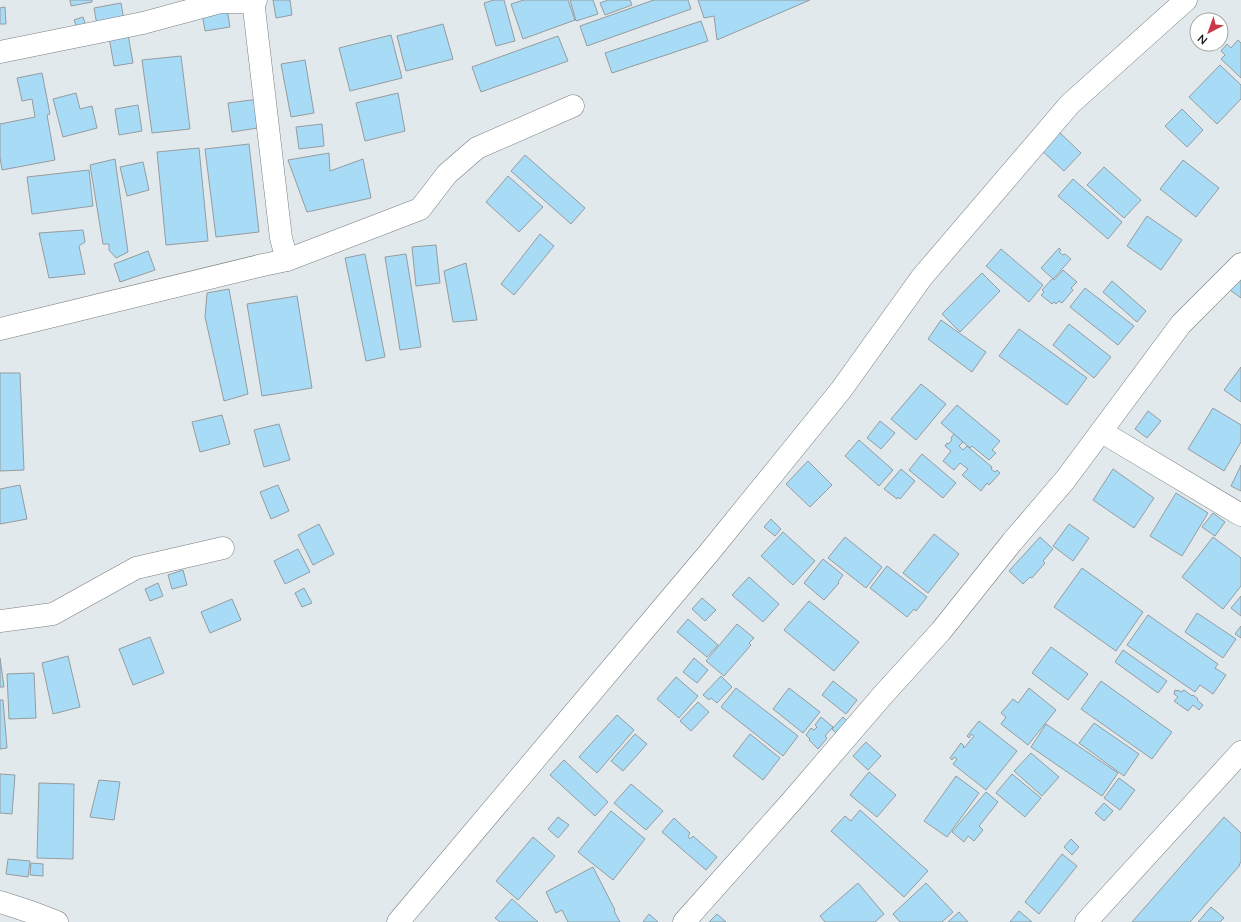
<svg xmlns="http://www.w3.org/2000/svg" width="1241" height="922" font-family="Lato,sans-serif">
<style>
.building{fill:#a8dcf6;stroke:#959c9f}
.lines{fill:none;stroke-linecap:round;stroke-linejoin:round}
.minor-casing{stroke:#787e82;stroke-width:23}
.minor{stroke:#fff;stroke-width:22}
</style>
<rect width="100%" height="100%" fill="#e2e9ed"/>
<g class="building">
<polygon points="70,0 92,0 92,2 71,6"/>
<polygon points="273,0 290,0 292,15 276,18"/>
<polygon points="494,0 504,0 515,41 496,46 484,3"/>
<polygon points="524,0 568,0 575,20 523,39 511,4"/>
<polygon points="570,0 593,0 598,14 576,21"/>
<polygon points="608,0 630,0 632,5 605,15 600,3"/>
<polygon points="654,0 688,0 691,9 587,46 580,26"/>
<polygon points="698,0 810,0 717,40 714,16 704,18"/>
<polygon points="121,3 124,20 97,25 94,8"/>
<polygon points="5,7 6,24 0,24 0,8"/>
<polygon points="227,9 230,27 205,31 202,13"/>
<polygon points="83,17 87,28 78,31 74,20"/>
<polygon points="701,21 708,41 612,73 605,53"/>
<polygon points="443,24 453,59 406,71 397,36"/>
<polygon points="128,34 133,63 114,66 109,37"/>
<polygon points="391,35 402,78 350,91 339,48"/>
<polygon points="558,36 568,61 481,92 472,67"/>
<polygon points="1238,40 1241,43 1241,78 1221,59 1225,55 1221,51 1227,44 1231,48"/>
<polygon points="181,56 190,129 152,133 142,60"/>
<polygon points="305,60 314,113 291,117 281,64"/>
<polygon points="1220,65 1241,85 1241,99 1217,124 1189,97"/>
<polygon points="42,73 50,114 47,115 55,160 2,170 0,157 0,124 35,117 32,99 22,101 17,78"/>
<polygon points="76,93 80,109 92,106 97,128 63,137 53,99"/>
<polygon points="398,93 405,131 365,141 356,103"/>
<polygon points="259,99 264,127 232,132 228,103"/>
<polygon points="138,105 142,131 119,135 115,109"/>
<polygon points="1182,109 1203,130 1187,147 1165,126"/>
<polygon points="322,124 324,146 299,149 296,127"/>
<polygon points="1056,129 1081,153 1064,171 1039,148"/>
<polygon points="249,144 259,232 216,237 205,149"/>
<polygon points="199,148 208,241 166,245 157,152"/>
<polygon points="329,153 330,171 363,159 371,198 307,212 288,160"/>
<polygon points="525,155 585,208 571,224 511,171"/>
<polygon points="115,159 128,252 116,258 109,250 109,244 103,244 90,165"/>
<polygon points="1183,160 1219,188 1196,217 1160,189"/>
<polygon points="143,162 149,190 127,196 120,167"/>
<polygon points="1104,167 1141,200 1124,218 1087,185"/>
<polygon points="89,170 93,206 32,214 27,177"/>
<polygon points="508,176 543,207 519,232 486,202"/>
<polygon points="1073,179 1122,222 1108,239 1058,196"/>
<polygon points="1147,216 1182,240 1161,270 1127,246"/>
<polygon points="83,230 85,242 79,246 85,274 49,278 39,233"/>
<polygon points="540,234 554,246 514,295 501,284"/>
<polygon points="436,245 440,283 416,286 412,247"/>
<polygon points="1059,248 1061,250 1059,252 1063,255 1065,254 1071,259 1053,279 1041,268"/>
<polygon points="1001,249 1043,285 1029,302 986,266"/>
<polygon points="148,251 155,270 120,282 114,264"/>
<polygon points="365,254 385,357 366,361 345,258"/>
<polygon points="406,254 421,347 400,350 385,257"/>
<polygon points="466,263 477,320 453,322 444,271"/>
<polygon points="1063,270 1077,282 1071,288 1073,290 1062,303 1059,301 1056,304 1054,302 1052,304 1041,295 1044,292 1042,290 1053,278 1054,280"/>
<polygon points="982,273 1000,291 960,332 942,314"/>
<polygon points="1241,275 1241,298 1230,290"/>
<polygon points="1112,281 1146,311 1137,322 1103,292"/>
<polygon points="1085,288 1134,326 1118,345 1070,307"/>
<polygon points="229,289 248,394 224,401 205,317 207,293"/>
<polygon points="297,296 312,388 262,396 247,304"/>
<polygon points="941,320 986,352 972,372 928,339"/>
<polygon points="1069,324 1111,357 1094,378 1053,345"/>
<polygon points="1019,329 1087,378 1067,405 999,356"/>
<polygon points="1241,367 1241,402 1224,390"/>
<polygon points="0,373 20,373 24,470 0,471"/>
<polygon points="921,384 946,404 916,440 891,419"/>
<polygon points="957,405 1000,441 992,450 996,453 989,460 972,446 970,448 941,423"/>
<polygon points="1213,408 1241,425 1241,442 1224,471 1188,449"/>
<polygon points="1148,411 1161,421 1147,438 1135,429"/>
<polygon points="222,415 230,444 200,452 192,422"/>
<polygon points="880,421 895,433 881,449 867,438"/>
<polygon points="279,424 290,460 264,467 254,430"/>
<polygon points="954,434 963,442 959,446 963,450 967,446 992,467 991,469 995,472 997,470 1000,473 989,485 987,483 981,491 962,475 968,469 960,463 954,470 943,461 951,451 945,446 947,443 948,444 952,440 951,438"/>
<polygon points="859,440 893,470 879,486 845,456"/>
<polygon points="922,454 956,483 943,498 909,470"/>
<polygon points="808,461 832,485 810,507 786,484"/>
<polygon points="1241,465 1241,491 1231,486"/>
<polygon points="901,469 915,481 900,499 898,497 897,499 884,489"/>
<polygon points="1113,469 1154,498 1134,528 1093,500"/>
<polygon points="20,485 27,519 0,524 0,489"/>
<polygon points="278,485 289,511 271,519 260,492"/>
<polygon points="1176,493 1208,513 1182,556 1150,536"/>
<polygon points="1213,513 1225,522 1215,536 1202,527"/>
<polygon points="771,519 781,529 775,536 764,527"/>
<polygon points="319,524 334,554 313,565 298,535"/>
<polygon points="1069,524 1089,538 1073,561 1053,546"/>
<polygon points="783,532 815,561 793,585 761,556"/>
<polygon points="934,534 959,554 928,593 903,573"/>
<polygon points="845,537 882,567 866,588 828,558"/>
<polygon points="1040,537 1053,549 1043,561 1045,563 1032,578 1030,577 1023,584 1009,571"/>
<polygon points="1213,537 1241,558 1241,586 1223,609 1182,577"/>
<polygon points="298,549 310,572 285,584 274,561"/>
<polygon points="823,559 843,575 838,582 839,583 824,600 804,583"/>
<polygon points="887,566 927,597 916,611 914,609 907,617 870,588"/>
<polygon points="1082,568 1143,612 1116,651 1054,607"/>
<polygon points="183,570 187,585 172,589 168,575"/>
<polygon points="749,577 779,604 763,622 732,595"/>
<polygon points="158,583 163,596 150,601 145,589"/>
<polygon points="304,588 312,603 302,607 295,593"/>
<polygon points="1241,596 1241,616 1231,608"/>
<polygon points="702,598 716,610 705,621 692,609"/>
<polygon points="232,599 241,620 210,633 201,612"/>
<polygon points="809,601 859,642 834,671 784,630"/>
<polygon points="1197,613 1236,639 1223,658 1185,632"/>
<polygon points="1148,615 1218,664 1215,668 1226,675 1213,694 1200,685 1195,692 1127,645"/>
<polygon points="688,619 718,645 707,657 677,632"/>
<polygon points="737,624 754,638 749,643 751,645 724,676 706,661"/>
<polygon points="1241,626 1241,638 1235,634"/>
<polygon points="150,637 164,673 133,685 119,649"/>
<polygon points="1051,647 1088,674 1068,700 1032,673"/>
<polygon points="1123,650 1167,681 1158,693 1115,662"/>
<polygon points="68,656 80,707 53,714 42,663"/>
<polygon points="0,658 4,687 0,687"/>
<polygon points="694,658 708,670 697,683 683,672"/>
<polygon points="34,673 36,718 9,719 7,674"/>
<polygon points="721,676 732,687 717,703 711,698 709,700 703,695"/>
<polygon points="676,677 698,696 679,718 657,699"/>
<polygon points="833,681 857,700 846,714 822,695"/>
<polygon points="1101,681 1172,732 1152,759 1081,709"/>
<polygon points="736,688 798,736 783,756 721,707"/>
<polygon points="789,688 820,712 803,733 773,709"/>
<polygon points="1029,688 1056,710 1028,745 1001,724 1006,717 1001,713 1013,699 1018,703"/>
<polygon points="1175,690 1177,691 1178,690 1181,692 1184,690 1192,696 1193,695 1198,699 1197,700 1203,705 1199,710 1193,705 1188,711 1174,701 1178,697 1174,694"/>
<polygon points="0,700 3,700 7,748 0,749"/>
<polygon points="698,702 709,712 691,731 680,721"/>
<polygon points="617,715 634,730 597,773 579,757"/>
<polygon points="821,717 833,727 825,736 827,738 818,749 809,740 810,739 806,735 811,728 814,730 817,727 815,725"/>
<polygon points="843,717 848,722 837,734 832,729"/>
<polygon points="979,721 1017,751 986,790 953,764 957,759 954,757 952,760 950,758 961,743 964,746 963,747 964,748 974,736 971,734 969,738 967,736"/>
<polygon points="1094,723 1139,754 1124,776 1079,743"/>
<polygon points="1046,724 1118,773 1102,796 1031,747"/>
<polygon points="635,734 647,744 623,771 611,761"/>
<polygon points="750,734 780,758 763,780 733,756"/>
<polygon points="866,742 881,756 868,770 853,756"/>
<polygon points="1031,753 1059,777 1042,796 1014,771"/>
<polygon points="564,760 608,802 595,816 550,775"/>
<polygon points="869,772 896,795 877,817 850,795"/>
<polygon points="0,774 15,775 12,814 0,813"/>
<polygon points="1012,774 1041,798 1025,817 996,793"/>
<polygon points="956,776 979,793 947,837 924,821"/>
<polygon points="1119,778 1135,790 1120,810 1104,798"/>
<polygon points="99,780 120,782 114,820 90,817"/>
<polygon points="39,783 74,784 73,859 37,858"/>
<polygon points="631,784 663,811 646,830 614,803"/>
<polygon points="986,792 998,802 979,826 983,830 974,841 968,836 964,842 952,832"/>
<polygon points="1104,803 1113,811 1104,821 1095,813"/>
<polygon points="860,810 928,871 904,897 831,831 845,816 851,821"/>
<polygon points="611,811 645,839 613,880 578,852"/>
<polygon points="558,817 569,825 558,838 548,829"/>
<polygon points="1224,817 1241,833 1241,862 1239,865 1240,865 1190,922 1132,922"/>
<polygon points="674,818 690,833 688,836 690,839 693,836 717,857 706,870 662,832"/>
<polygon points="533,837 555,856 518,900 496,881"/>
<polygon points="1071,839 1079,847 1072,855 1064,847"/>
<polygon points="1062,854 1077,866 1039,914 1025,902"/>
<polygon points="8,859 30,861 28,877 6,874"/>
<polygon points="31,863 43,864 43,876 30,875"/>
<polygon points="593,867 615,910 614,911 620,922 568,922 562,910 556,913 546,892"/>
<polygon points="858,883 884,914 875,922 825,922 820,916"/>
<polygon points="926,883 953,912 942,922 900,922 893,914"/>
<polygon points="512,899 538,922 500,922 495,918"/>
<polygon points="1211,907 1224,918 1220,922 1198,922"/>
<polygon points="1019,911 1032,922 1010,922"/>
<polygon points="959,912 968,922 948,922"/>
<polygon points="649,914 658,922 643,922"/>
<polygon points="717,914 726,922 709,922"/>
</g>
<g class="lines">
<defs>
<g id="minor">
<polyline points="253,0 281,238 287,260"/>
<polyline points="0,52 143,23 221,2 254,2 256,0"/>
<polyline points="0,329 263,265 287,260 420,209 447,174 477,148 573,106"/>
<polyline points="1102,432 1241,515"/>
<polyline points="0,621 53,614 136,568 223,548"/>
<polyline points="0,902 31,912 57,922"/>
<polyline points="398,922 708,554 841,390 922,277 1070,104 1186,0"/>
<polyline points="684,922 791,802 882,696 941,631 1012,542 1065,480 1181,324 1241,264"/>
<polyline points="1086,922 1241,752"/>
</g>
</defs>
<use href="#minor" class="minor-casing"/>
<use href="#minor" class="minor"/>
</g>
<g transform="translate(1209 32) rotate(221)"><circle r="19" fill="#ffffff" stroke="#a3a5a5"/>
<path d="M0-3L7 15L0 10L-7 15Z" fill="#c83845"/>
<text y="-6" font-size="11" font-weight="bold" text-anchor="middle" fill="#1a1d1e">N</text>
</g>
</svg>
